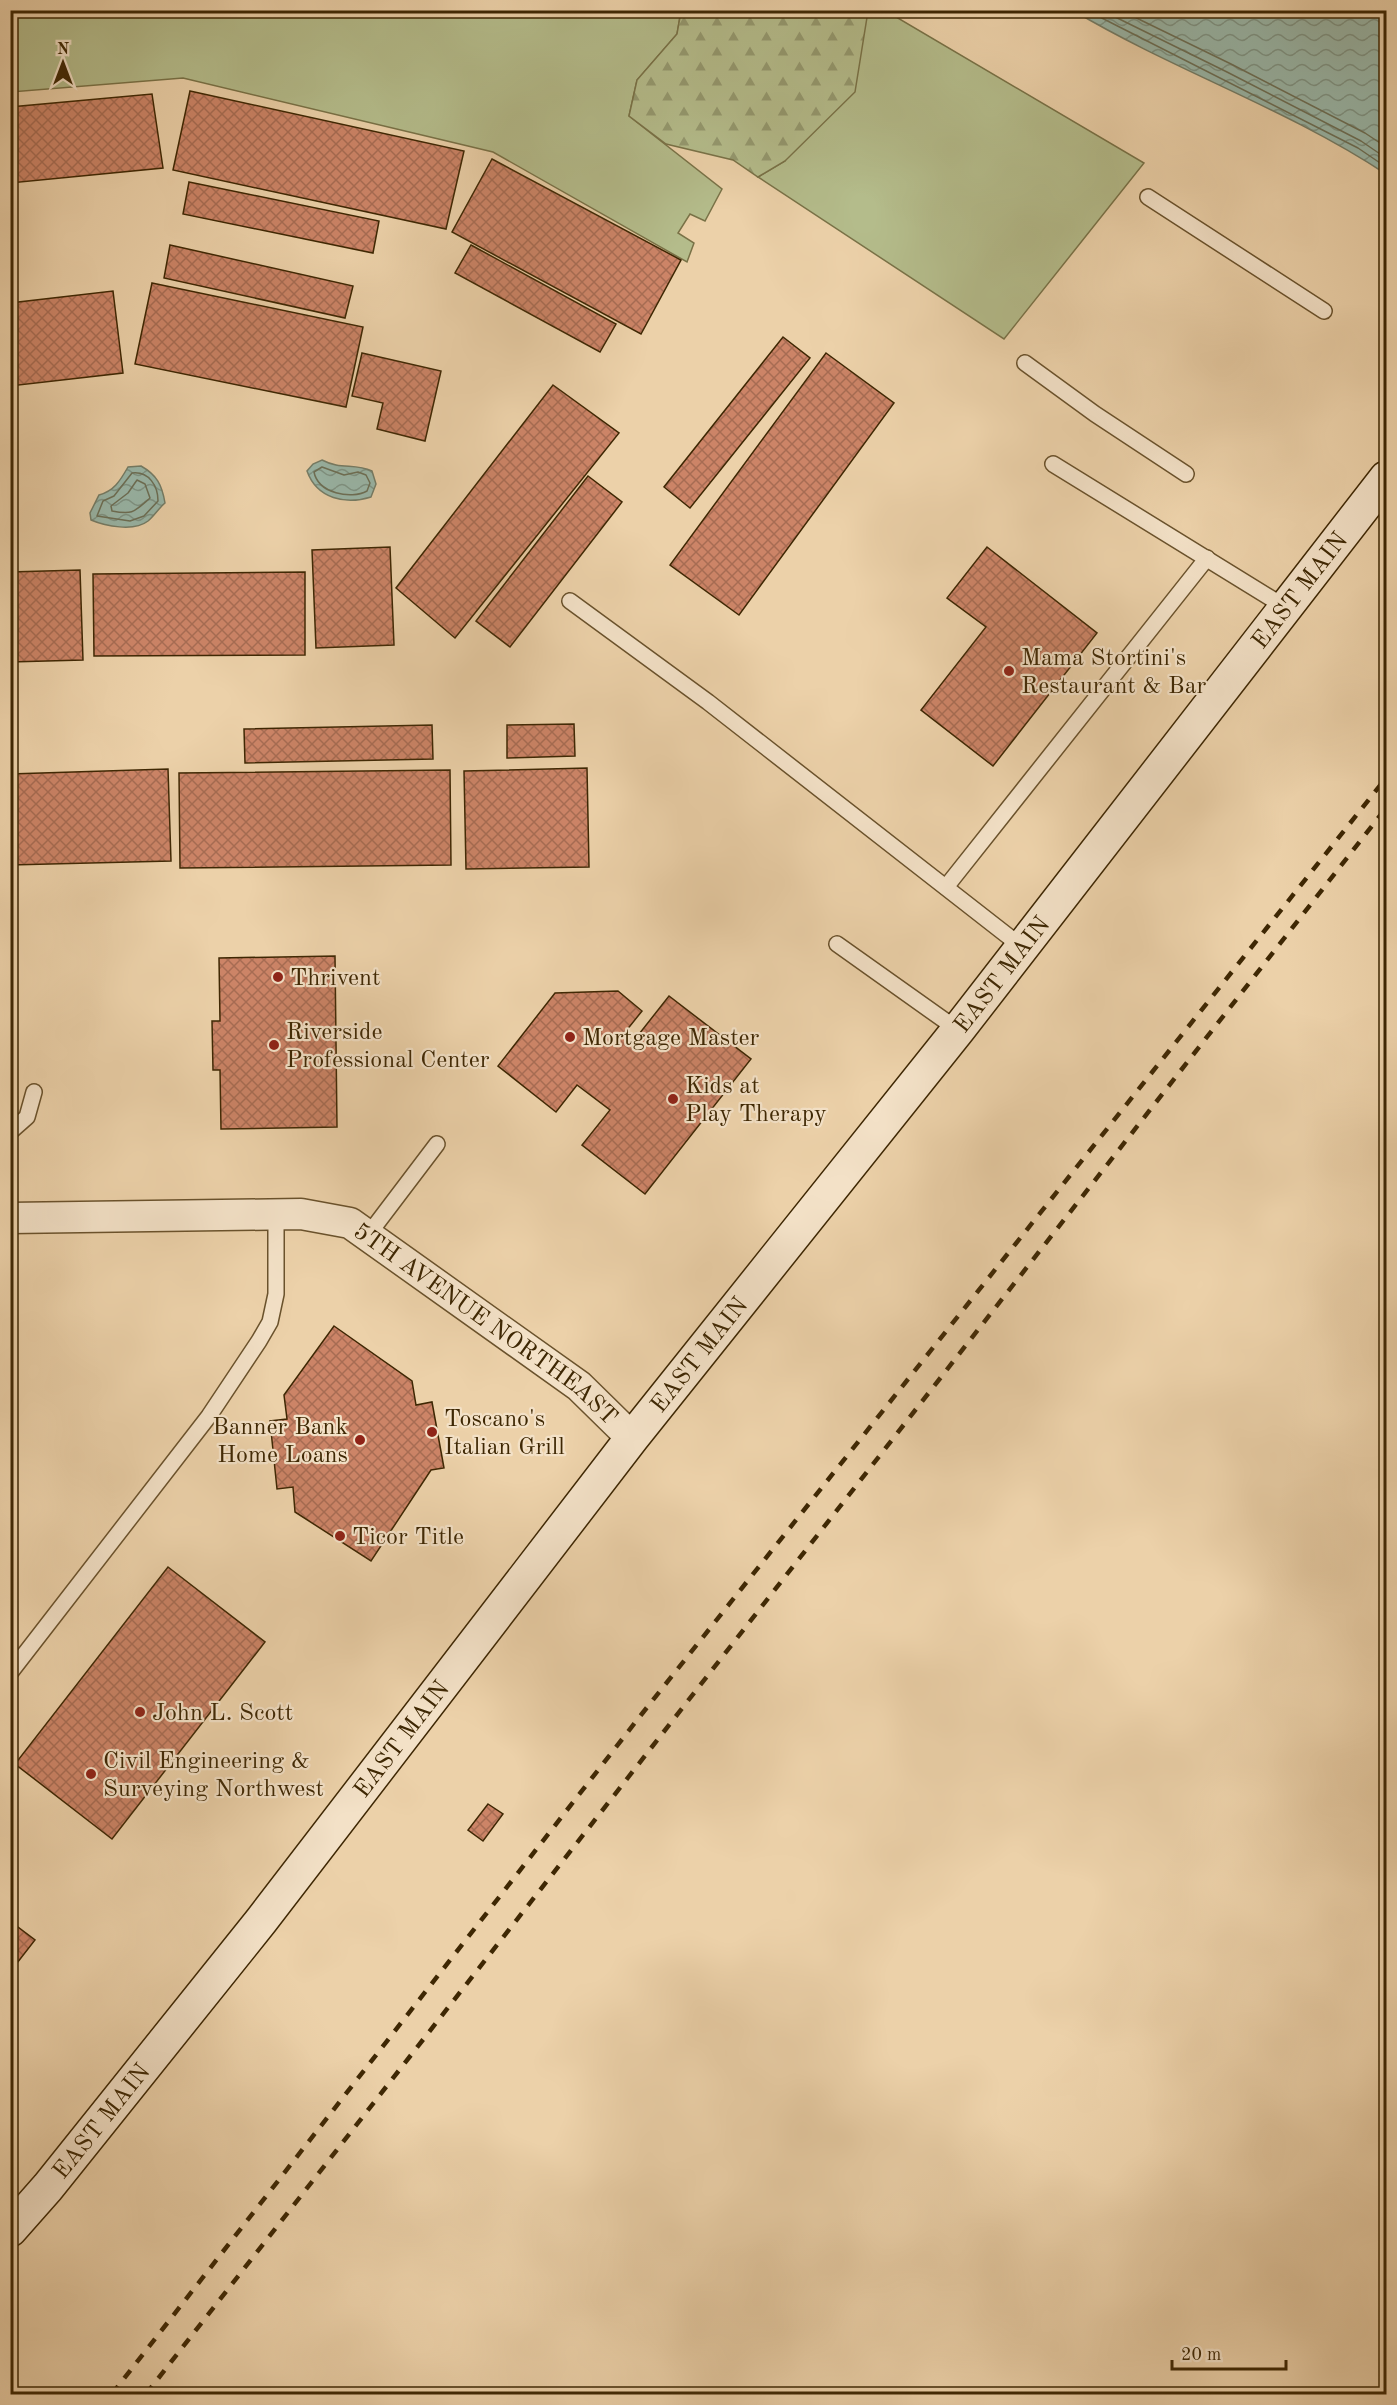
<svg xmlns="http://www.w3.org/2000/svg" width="1397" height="2405" font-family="'Old Standard TT',serif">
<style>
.green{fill:#b4bc8b;stroke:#797247;stroke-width:1.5}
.forest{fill:url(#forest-firs);stroke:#797247;stroke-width:1.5}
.water{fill:url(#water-waves);stroke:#757d67;stroke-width:1.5}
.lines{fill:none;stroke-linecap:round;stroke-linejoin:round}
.shore{stroke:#6c6f56;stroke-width:1.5}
.building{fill:url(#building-cross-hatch);stroke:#3e2703;stroke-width:1.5}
.lane-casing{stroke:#6a522c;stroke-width:18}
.street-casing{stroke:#6a522c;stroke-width:33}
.secondary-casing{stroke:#3e2703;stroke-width:36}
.lane{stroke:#f3e1c7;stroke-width:15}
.street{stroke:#f3e1c7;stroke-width:30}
.secondary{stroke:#f3e1c7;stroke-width:33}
.rail{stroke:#3e2703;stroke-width:4.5;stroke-dasharray:10 10;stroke-linecap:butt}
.poi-dot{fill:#8f2418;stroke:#f3e1c7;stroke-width:2}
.labels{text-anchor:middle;stroke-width:4.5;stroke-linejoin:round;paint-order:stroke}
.street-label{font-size:24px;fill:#3e2703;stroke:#f3e1c7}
.poi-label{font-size:24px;fill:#3e2703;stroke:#f3e1c7;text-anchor:start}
</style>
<defs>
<pattern id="forest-firs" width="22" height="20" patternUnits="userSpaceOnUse" patternTransform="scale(1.5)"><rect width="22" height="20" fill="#b4bc8b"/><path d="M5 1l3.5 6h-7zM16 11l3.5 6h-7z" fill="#94996f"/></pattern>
<pattern id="water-waves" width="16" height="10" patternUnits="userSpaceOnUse" patternTransform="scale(1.5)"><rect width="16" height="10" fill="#99b7a9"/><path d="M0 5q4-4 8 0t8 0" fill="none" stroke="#7e9587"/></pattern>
<pattern id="building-cross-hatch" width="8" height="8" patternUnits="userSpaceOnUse" patternTransform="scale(1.5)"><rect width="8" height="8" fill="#cc8467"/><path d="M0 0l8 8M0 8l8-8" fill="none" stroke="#a76c53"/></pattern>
</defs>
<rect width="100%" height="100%" fill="#ecd1a9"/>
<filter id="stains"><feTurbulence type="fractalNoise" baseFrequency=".00333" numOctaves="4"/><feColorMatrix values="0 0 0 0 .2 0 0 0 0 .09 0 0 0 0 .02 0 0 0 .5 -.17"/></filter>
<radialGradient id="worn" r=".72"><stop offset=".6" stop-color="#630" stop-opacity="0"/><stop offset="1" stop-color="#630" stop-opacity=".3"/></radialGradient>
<g class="green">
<polygon points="863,10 886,11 1144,163 1004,339 758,177 785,161"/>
<polygon points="11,11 681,11 677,34 637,80 629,116 722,189 705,221 690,214 678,233 694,243 687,262 493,152 183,78 11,92"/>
</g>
<polygon class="forest" points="681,11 868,11 855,92 785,161 758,177 733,160 666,144 629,116 637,80 677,34"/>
<g class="water">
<path d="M 1074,11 L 1386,11 L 1386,174 C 1288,109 1175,71 1074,11 Z"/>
<path d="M 322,460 C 341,470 354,463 372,471 L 376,484 L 371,497 C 346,505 317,499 307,471 L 313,464 Z"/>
<path d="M 141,466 C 157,475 162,485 165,503 C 159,508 154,516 148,521 C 134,532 105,526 91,520 L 90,513 L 99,495 C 114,491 120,481 128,467 Z"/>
</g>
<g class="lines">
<g class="shore">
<polyline points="1086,10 1358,148 1386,167"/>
<polyline points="1101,10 1227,72 1361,141 1386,158"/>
<polyline points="1120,10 1231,64 1365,133 1386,147"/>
<path d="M 322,467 L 344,475 L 358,472 L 366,475 L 370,483 L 367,491 C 351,500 318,493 314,472 Z"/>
<path d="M 132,473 C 149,471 158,486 158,501 L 144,516 L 130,521 L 97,516 L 103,501 L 114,496 Z"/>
<path d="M 137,480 L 145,484 L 150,498 C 134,512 133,515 112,511 L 111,506 L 128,493 Z"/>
</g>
</g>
<g class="building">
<polygon points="190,91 464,151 446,229 173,170"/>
<polygon points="152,94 163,168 10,183 10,107"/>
<polygon points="492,159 681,260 641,334 452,232"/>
<polygon points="189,182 379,221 373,253 183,214"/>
<polygon points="170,245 353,286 345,318 164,278"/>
<polygon points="471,245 616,324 600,352 455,273"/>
<polygon points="152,283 363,327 346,407 135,364"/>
<polygon points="113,291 123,373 10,386 10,303"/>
<polygon points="783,337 810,358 690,508 664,487"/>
<polygon points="362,353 441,371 425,441 377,429 383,403 352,396"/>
<polygon points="826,353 894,403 739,615 670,565"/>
<polygon points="553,385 619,433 455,638 396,588"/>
<polygon points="588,476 622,502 510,647 476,621"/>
<polygon points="390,547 394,645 316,648 312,550"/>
<polygon points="987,547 1097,633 993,766 921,710 986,627 947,598"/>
<polygon points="80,570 83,660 10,662 10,572"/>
<polygon points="305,572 305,655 94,656 93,574"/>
<polygon points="574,724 575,756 507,758 507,725"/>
<polygon points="432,725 433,759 245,763 244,729"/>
<polygon points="587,768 589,867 466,869 464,771"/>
<polygon points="168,769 171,861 10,865 10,774"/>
<polygon points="450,770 451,865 180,868 179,773"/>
<polygon points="335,956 337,1127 221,1129 220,1070 213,1070 212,1021 220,1021 219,958"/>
<polygon points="618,991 642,1011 622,1036 632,1043 669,996 751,1059 645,1194 582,1145 610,1110 577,1085 556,1112 498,1066 555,993"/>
<polygon points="334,1326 412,1381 416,1405 432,1402 444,1468 431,1470 371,1561 295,1512 293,1487 277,1489 270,1421 287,1419 284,1395"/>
<polygon points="168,1567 265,1642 112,1839 15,1764"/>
<polygon points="488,1804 503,1814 483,1841 468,1830"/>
<polygon points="10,1921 35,1940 10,1972"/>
</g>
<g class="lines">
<defs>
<g id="lane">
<polyline points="1148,197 1324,311"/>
<polyline points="1025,363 1095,414 1186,474"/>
<polyline points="1053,464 1285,607"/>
<polyline points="570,601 708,702 1022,947"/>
<polyline points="946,887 1207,558"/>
<polyline points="837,944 958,1030"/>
<polyline points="10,1132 27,1117 34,1092"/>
<polyline points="368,1235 437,1144"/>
<polyline points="10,1673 209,1416 259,1341 270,1322 276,1294 276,1214"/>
</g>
<g id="street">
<path id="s1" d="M 10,1218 L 301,1214 L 350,1223 L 579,1386 L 632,1438"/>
</g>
<g id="secondary">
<path id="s2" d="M 10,2230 L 48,2187 L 261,1921 L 632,1438 L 958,1030 L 1386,478"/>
</g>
</defs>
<use href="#lane" class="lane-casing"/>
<use href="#street" class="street-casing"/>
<use href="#secondary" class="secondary-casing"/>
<use href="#lane" class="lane"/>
<use href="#street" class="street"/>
<use href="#secondary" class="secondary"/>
<g class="rail">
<polyline points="112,2394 641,1715 1386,778"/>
<polyline points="146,2394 1386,808"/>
</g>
</g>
<g class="poi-dot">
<circle cx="1009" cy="671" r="6"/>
<circle cx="278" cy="977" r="6"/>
<circle cx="570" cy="1037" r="6"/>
<circle cx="274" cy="1045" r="6"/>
<circle cx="673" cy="1099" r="6"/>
<circle cx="432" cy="1432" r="6"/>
<circle cx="360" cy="1440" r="6"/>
<circle cx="340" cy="1536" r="6"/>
<circle cx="140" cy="1712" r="6"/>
<circle cx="91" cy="1774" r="6"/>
</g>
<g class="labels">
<g class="street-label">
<text dy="8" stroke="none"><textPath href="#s2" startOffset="2086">EAST MAIN</textPath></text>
<text dy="8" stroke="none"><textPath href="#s2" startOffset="1600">EAST MAIN</textPath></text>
<text dy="8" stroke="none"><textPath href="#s1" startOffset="510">5TH AVENUE NORTHEAST</textPath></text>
<text dy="8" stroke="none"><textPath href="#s2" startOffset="1114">EAST MAIN</textPath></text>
<text dy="8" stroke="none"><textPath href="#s2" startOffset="628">EAST MAIN</textPath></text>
<text dy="8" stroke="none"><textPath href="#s2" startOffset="142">EAST MAIN</textPath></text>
</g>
<g class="poi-label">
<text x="1021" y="665">Mama Stortini's<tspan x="1021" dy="28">Restaurant &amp; Bar</tspan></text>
<text x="290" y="985">Thrivent</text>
<text x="286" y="1039">Riverside<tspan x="286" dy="28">Professional Center</tspan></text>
<text x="582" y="1045">Mortgage Master</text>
<text x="685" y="1093">Kids at<tspan x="685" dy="28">Play Therapy</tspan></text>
<text x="444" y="1426">Toscano's<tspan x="444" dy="28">Italian Grill</tspan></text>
<text x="348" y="1434" text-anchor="end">Banner Bank<tspan x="348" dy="28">Home Loans</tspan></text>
<text x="352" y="1544">Ticor Title</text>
<text x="152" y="1720">John L. Scott</text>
<text x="103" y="1768">Civil Engineering &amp;<tspan x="103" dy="28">Surveying Northwest</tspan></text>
</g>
</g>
<rect width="1397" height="2405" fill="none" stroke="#ecd1a9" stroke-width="36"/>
<rect x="12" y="12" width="1373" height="2381" fill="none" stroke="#3e2703" stroke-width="3"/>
<rect x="18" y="18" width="1361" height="2369" fill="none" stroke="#3e2703" stroke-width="1.5"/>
<g transform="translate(63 63)" stroke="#f3e1c7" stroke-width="4.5" paint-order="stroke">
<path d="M0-4.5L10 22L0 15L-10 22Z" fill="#3e2703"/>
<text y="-9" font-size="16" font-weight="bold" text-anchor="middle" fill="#3e2703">N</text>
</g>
<path d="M1172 2360v9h114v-9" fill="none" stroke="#3e2703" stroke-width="3"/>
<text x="1181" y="2360" font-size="18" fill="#3e2703" stroke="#f3e1c7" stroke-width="4.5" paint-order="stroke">20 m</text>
<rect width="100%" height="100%" filter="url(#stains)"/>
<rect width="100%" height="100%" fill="url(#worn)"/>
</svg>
